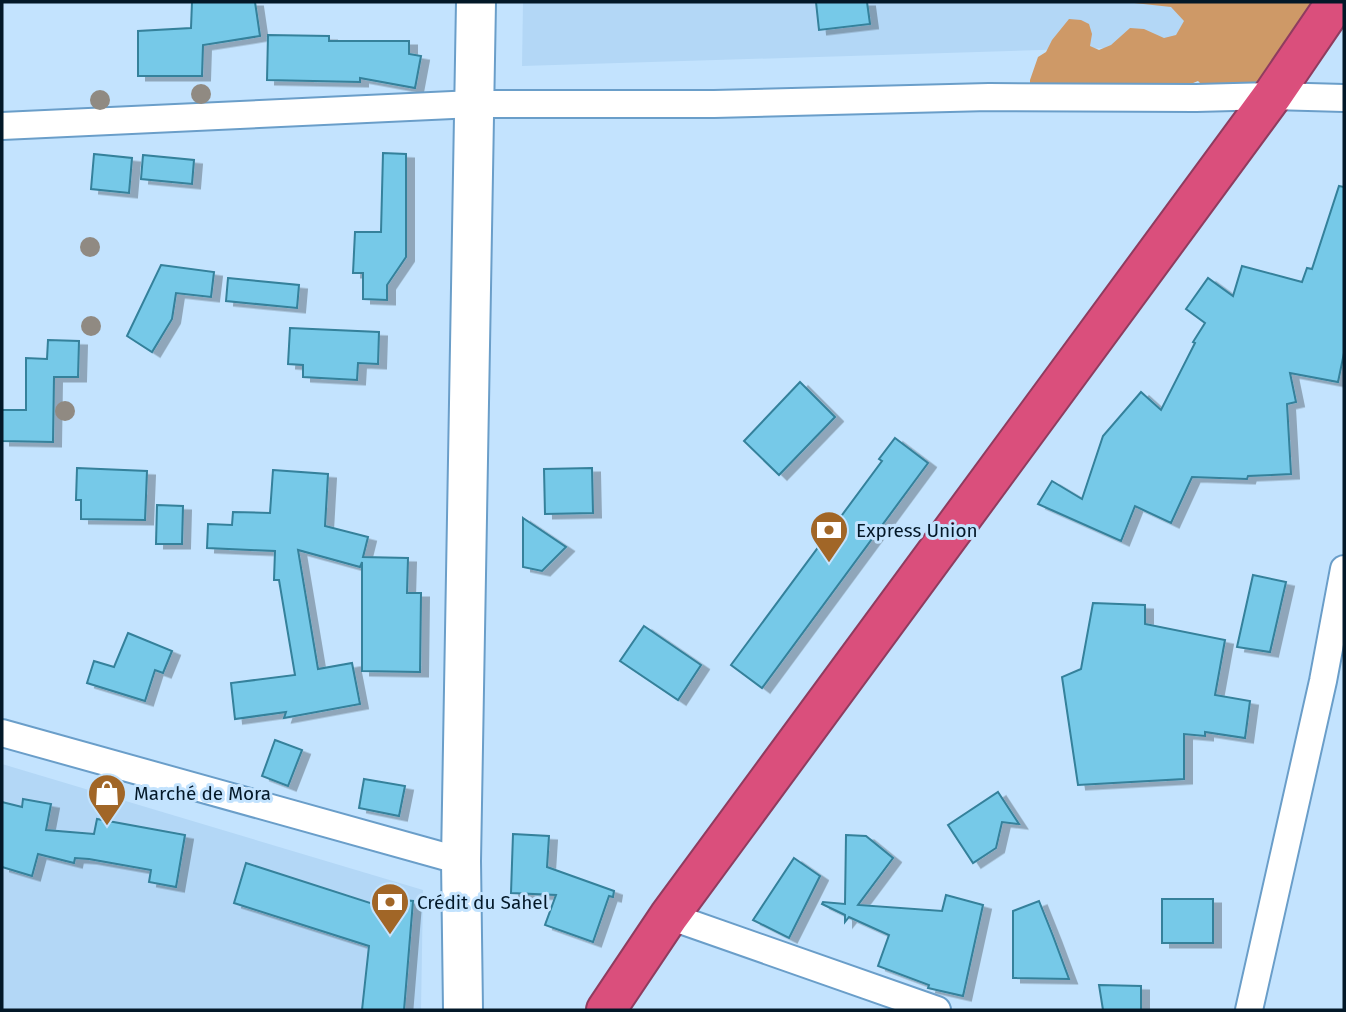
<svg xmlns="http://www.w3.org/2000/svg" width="1346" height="1012" font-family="'Fira Sans',sans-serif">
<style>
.built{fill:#b3d7f6}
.forest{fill:#ce9967}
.building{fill:#76c9e8;stroke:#34819b;stroke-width:2;filter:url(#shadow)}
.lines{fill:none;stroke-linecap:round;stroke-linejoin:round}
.street-casing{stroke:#6a9ec9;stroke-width:30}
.secondary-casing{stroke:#6a9ec9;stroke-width:42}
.highway-casing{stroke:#8f3c5f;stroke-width:42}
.street{stroke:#fff;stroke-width:26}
.secondary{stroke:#fff;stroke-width:38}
.highway{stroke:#da4f7c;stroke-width:38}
.tree{fill:#908a82}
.labels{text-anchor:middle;stroke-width:6;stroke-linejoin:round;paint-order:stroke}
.poi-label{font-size:19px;fill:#031828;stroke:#c3e3fe;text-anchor:start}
</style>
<defs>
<filter id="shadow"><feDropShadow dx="8" dy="4.5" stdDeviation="0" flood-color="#0004"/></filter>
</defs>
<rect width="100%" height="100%" fill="#c3e3fe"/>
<g class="built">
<polygon points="523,2 1241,2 1206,45 522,66"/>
<polygon points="2,764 423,890 421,1010 2,1010"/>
</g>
<polygon class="forest" points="1125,2 1331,2 1289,85 1214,97 1198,81 1181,88 1030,91 1030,80 1038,57 1046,52 1052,40 1069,19 1081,20 1089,24 1092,34 1090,46 1099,50 1111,45 1130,28 1144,29 1164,38 1176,35 1184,21 1171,7"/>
<g class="building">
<polygon points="192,2 255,2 260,36 203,45 202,76 138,76 138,31 191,28"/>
<polygon points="816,2 867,2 870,24 819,30"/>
<polygon points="268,35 329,36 329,41 409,41 409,54 421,56 415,88 360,78 360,82 267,80"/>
<polygon points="383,153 406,154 406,257 387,285 387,300 363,299 363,273 353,273 355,232 381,232"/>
<polygon points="94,154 132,158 129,193 91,189"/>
<polygon points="143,155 194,160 192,184 141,179"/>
<polygon points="1339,186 1344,187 1344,353 1338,382 1290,373 1296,402 1287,404 1291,474 1248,476 1247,479 1192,477 1171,523 1135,506 1121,541 1038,504 1052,481 1082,499 1103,436 1141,392 1161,410 1195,343 1193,342 1205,323 1186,309 1208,278 1233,296 1242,266 1302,282 1307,268 1312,269"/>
<polygon points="161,265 214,272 211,297 176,293 172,319 152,352 127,336"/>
<polygon points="228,278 299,285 297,308 226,301"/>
<polygon points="290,328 379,332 378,364 358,363 357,380 303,377 303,365 288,364"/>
<polygon points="48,340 79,341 78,377 54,377 53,442 2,441 2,410 26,410 26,358 47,359"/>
<polygon points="800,382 835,417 779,475 744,441"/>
<polygon points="895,438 928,463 762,688 731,665 882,461 879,459"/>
<polygon points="77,468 147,471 145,520 81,519 81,500 76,500"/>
<polygon points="592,468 593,513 545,514 544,469"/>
<polygon points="273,470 328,474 325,526 368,537 363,557 408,558 407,593 421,593 420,672 362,671 362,562 360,567 298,550 318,669 352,663 360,704 284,718 286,712 235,719 231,683 295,675 279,580 274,580 275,551 207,548 208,524 232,525 233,512 270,513"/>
<polygon points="157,505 183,506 182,544 156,544"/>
<polygon points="523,518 566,547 542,571 523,567"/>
<polygon points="1253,575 1286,582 1270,652 1237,647"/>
<polygon points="1093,603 1145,605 1145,624 1225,640 1215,695 1250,701 1245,738 1205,732 1205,736 1184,734 1184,779 1078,785 1062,677 1081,669"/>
<polygon points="644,626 701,665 678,700 620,661"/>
<polygon points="128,633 172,651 163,673 155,670 145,701 87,683 94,661 114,667"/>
<polygon points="275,740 302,750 288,786 262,776"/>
<polygon points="364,779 405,786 399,816 359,808"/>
<polygon points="998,792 1019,824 1002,822 996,848 973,863 948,825"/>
<polygon points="23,799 51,804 46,830 94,834 97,819 185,835 176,887 149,882 151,870 89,859 75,858 74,863 38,854 32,876 2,867 2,802 22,807"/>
<polygon points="513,834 549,836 547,867 614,891 613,897 609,896 593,942 545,925 556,895 511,893"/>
<polygon points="846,835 866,836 893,858 858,905 942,911 946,895 983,905 963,996 928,988 929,985 878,966 889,935 849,917 845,922 845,915 822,904 823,902 845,904"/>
<polygon points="794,858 820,876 789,938 753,920"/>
<polygon points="246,863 373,904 373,897 413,901 404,1010 362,1010 369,946 234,903"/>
<rect x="1162" y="899" width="51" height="44"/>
<polygon points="1039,901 1053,936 1069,979 1013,978 1013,911"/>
<polygon points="1099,985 1141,986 1141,1010 1103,1010"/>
</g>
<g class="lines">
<defs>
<g id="street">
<polyline points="2,126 474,104 714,104 989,97 1196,98 1272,96 1344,98"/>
<polyline points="2,733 461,861"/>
<polyline points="669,916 937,1010"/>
<polyline points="1249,1010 1323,681 1344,569"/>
</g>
<polyline id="secondary" points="463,1010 461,861 476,2"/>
<polyline id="highway" points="606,1010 669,916 1272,96 1336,2"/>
</defs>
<use href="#street" class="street-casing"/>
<use href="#secondary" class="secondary-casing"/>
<use href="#highway" class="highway-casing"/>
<use href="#street" class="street"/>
<use href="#secondary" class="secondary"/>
<use href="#highway" class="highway"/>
</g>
<g class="tree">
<circle cx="201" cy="94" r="10"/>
<circle cx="100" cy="100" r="10"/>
<circle cx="90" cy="247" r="10"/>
<circle cx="91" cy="326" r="10"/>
<circle cx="65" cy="411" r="10"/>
</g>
<defs>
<symbol id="bank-pin" viewBox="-11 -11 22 30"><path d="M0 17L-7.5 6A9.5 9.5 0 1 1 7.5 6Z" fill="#a16627" stroke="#c3e3fe"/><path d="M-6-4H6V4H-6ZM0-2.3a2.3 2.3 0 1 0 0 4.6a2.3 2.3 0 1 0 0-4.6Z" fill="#fff"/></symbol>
<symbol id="shop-pin" viewBox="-11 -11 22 30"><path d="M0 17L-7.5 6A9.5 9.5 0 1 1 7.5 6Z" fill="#a16627" stroke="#c3e3fe"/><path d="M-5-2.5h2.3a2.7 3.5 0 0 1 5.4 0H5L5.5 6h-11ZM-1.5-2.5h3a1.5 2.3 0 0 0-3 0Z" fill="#fff"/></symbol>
</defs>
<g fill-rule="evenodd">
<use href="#bank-pin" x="807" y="508" width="44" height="60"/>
<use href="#shop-pin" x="85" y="771" width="44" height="60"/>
<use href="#bank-pin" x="368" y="880" width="44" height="60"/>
</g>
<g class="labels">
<g class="poi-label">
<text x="856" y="537">Express Union</text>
<text x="134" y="800">Marché de Mora</text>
<text x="417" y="909">Crédit du Sahel</text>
</g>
</g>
<rect width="1346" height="1012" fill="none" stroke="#031828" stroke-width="7"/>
</svg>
